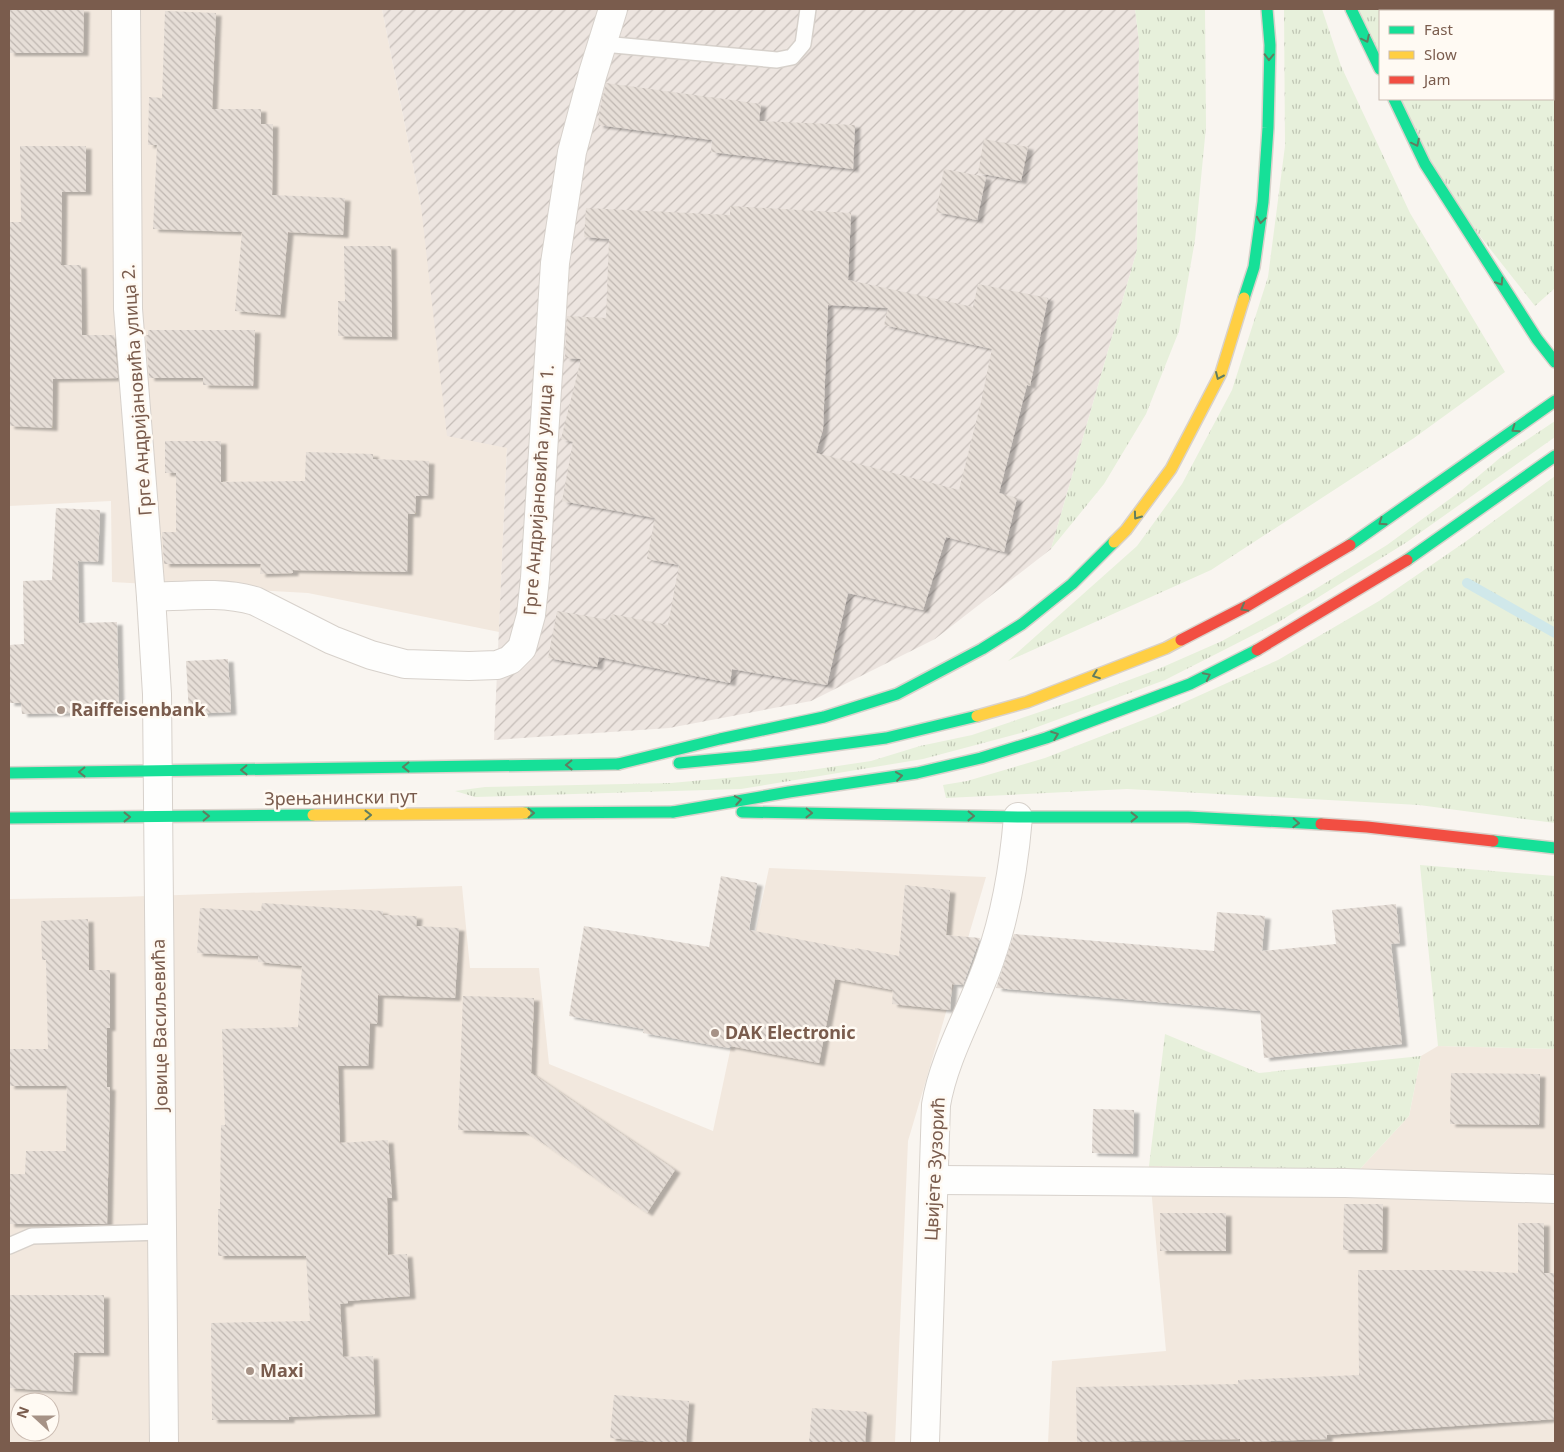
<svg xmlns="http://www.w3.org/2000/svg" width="1564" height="1452" font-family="'Noto Sans',sans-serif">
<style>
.residential{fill:#f2e8de;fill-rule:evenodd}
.industrial{fill:url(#industrial-furrows)}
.grass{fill:url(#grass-tufts)}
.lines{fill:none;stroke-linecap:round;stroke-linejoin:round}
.stream{stroke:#d0e8ea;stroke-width:10}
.building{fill:url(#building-back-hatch);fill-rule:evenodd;filter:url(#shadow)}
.lane-casing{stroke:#d7d1cb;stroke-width:18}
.street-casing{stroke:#d7d1cb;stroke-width:30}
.fast-casing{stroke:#d9d2cb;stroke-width:14}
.slow-casing{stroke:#d9d2cb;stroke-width:14}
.jam-casing{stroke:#d9d2cb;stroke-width:14}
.lane{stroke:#fefefd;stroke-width:15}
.street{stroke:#fefefd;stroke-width:28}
.fast{stroke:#16e098;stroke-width:11}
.slow{stroke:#ffcf43;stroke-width:11}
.jam{stroke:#f24e42;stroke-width:11}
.oneway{stroke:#617d60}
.poi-dot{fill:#a69286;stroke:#fffaf3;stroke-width:2}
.labels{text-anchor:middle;stroke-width:5;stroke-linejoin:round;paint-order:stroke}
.street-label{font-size:18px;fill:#7a5c4d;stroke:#fffaf3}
.poi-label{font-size:18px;font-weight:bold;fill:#7a5c4d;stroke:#fffaf3;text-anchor:start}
</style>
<defs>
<pattern id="industrial-furrows" width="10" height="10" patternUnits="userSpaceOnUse" patternTransform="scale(1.25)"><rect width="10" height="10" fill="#ede5e0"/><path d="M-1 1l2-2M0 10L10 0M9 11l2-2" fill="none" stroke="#c5bdb8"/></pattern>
<pattern id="grass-tufts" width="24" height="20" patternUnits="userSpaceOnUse" patternTransform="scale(1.25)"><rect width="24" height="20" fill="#e7f0db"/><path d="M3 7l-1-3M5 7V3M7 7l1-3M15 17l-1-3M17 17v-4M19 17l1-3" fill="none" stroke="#c0c6b4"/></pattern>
<pattern id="building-back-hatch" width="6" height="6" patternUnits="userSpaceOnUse" patternTransform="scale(1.25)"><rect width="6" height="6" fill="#e6ded7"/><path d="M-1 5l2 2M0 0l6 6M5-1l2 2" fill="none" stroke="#bfb7b1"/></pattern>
<filter id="shadow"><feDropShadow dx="5.5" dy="3" stdDeviation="1" flood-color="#0004"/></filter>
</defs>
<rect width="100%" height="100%" fill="#f9f5f0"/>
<g class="residential">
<polygon points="9,9 382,9 421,206 507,448 499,632 308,593 112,582 111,501 9,506"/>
<path d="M 769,868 L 986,877 L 908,1141 L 895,1443 L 9,1443 L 9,899 L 118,897 L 462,886 L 470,968 L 539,968 L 549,1064 L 713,1131 ZM 20,1402 L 50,1402 L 50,1432 L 20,1432 Z"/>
<polygon points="1438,1046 1555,1049 1555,1443 1048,1443 1052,1361 1166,1351 1149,1166 1360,1169 1409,1116 1421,1056"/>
</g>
<polygon class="industrial" points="382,9 1135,9 1139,41 1137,250 1051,549 935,639 811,701 669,728 494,740 507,448 447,436 421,206"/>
<g class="grass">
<polygon points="1135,9 1205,9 1206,127 1195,240 1179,331 1146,414 1104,484 1051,549 1137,250 1139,41"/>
<polygon points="1284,9 1322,9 1341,66 1410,213 1505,372 1414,438 1211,570 1008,661 1137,546 1182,484 1232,390 1268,277 1285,146"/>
<polygon points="1355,9 1555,9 1555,288 1535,306 1428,170 1396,99 1553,99 1553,11 1380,11 1380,65"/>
<polygon points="1555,421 1555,437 1407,542 1277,623 1165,680 1021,733 923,759 741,789 475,797 455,791 485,787 671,783 804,771 871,761 920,746 972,735 1078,699 1156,670 1222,641 1309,593 1387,545 1462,490 1501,457"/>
<polygon points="1555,476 1555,823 1419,805 1127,789 946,798 943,785 967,781 1045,758 1156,715 1278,660 1379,601 1465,542"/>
<polygon points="1420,865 1555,876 1555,1049 1438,1046"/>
<polygon points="1165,1034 1259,1073 1421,1056 1409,1116 1360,1169 1149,1166"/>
</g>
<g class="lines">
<polyline class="stream" points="1467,583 1555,633"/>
</g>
<g class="building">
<polygon points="84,9 83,53 9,53 9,10"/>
<polygon points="165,11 216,13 212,109 261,109 261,124 273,124 272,195 345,198 343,235 288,232 280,315 235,311 242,232 153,229 157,145 148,145 149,97 162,98"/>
<polygon points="606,83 761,104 759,121 855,125 853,169 711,152 712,140 598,125 600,108"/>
<polygon points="984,139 1028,147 1021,181 978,173"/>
<polygon points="20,146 86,146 86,192 62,192 61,265 81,265 82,335 114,335 118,378 53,379 52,428 9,426 9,222 21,222"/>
<polygon points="944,169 986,177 977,220 936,212"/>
<path d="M 730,206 L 851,213 L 848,280 L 973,307 L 978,284 L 1048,298 L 1030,386 L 1027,385 L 999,493 L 1017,498 L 1004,552 L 946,537 L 923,610 L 848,593 L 827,685 L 732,669 L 730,683 L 599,657 L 597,667 L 548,658 L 557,611 L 610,620 L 611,614 L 668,625 L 679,565 L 647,559 L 655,518 L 562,501 L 573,442 L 561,439 L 581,359 L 565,358 L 567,316 L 606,318 L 609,239 L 584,237 L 586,208 L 730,215 ZM 828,305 L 888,308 L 884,325 L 992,349 L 981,402 L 959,490 L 816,453 L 823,429 Z"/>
<polygon points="344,246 391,246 392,337 338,336 338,301 345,301"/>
<polygon points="148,330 255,330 253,386 203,385 203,378 149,378 146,335 148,335"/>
<polygon points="165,441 221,441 221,482 305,481 306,452 373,454 373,459 429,461 428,496 416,496 415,514 408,514 407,572 293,570 293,573 260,574 261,564 164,564 162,532 176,532 176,473 165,473"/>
<polygon points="56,508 100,510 98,562 78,561 79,623 117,622 119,712 22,714 21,703 9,703 9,645 24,644 23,581 52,580"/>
<polygon points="228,659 231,712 189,714 186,661"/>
<polygon points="721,876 757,883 749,930 855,950 855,948 899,956 905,885 950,890 946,935 980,938 963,985 952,984 950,1010 892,1004 893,990 835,979 819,1063 730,1046 729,1048 643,1033 644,1029 569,1016 584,926 709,947"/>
<polygon points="262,903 383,911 383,915 417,916 416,926 459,928 455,998 378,995 377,1024 370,1023 368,1066 338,1066 340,1143 388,1140 392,1198 387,1198 388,1255 407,1254 410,1296 348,1301 348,1303 340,1304 343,1357 373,1356 375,1414 289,1417 289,1420 212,1420 211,1323 310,1321 306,1256 218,1256 218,1209 220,1209 221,1125 225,1125 222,1029 298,1027 302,966 258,962 258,956 197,953 200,908 261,911"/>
<polygon points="1396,904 1400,943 1391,944 1402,1044 1264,1058 1260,1011 996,988 1014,934 1214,951 1217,912 1265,916 1262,951 1336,944 1332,910"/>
<polygon points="88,919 89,970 110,970 110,1028 107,1028 107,1087 110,1087 107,1224 9,1224 9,1174 25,1174 26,1151 66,1151 67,1086 9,1086 9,1049 48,1049 46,960 42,960 41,921"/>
<polygon points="463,996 534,998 531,1073 675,1170 647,1213 526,1132 458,1130"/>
<polygon points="1451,1073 1540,1074 1539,1125 1450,1124"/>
<polygon points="1093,1109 1134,1110 1133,1154 1092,1153"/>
<polygon points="1344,1204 1383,1204 1382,1250 1343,1250"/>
<rect x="1160" y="1213" width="66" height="38"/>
<polygon points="1518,1223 1544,1223 1544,1273 1555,1273 1555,1419 1327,1435 1327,1439 1240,1442 1240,1439 1077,1442 1076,1387 1238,1384 1238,1380 1359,1375 1358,1270 1453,1270 1518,1273"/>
<polygon points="9,1295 104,1295 104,1353 74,1353 72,1392 9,1388"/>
<polygon points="614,1395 689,1401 686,1443 665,1443 610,1438"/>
<polygon points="812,1408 867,1412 865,1443 809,1443"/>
</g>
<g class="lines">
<defs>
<g id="lane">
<polyline points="603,44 777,60 792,57 803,44 808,9"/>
<polyline points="9,1246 32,1236 162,1232"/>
</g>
<g id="street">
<polyline points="126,9 128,309 151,597 157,694 164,1443"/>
<path d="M 151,597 C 185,596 222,591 255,601 L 332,640 L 371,655 L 405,664 L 469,666 L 497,665 L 510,660 L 522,648 L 531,615 L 535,578 L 555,263 L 572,152 L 593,73 L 613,9"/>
<polyline points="934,1180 1345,1183 1555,1189"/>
<path d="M 925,1443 L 936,1105 C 944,1056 974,1007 990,959 C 1006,914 1014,865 1018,817"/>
</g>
<g id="fast">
<polyline points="1351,9 1380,69"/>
<polyline points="1394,99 1425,164 1537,339 1555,362"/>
<polyline points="1244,298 1254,267 1263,202 1268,128 1270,45 1267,9"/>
<polyline points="1350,545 1555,401"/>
<polyline points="1407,560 1555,456"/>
<polyline points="679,763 752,756 886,738 977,716"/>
<polyline points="618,764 720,739 824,717 897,694 982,649 1022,624 1072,584 1114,542"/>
<polyline points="9,773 618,764"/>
<polyline points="673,812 789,792 917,773 981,758 1046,738 1190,684 1257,650"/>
<polyline points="742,812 1018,817 1188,817 1321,824"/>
<polyline points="525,813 673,812"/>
<polyline points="9,818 313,815"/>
<polyline points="1493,841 1555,848"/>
</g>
<g id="slow">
<polyline points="1114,542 1126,530 1171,469 1221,373 1244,298"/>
<polyline points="977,716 1027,702 1166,648 1181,640"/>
<polyline points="313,815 525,813"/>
</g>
<g id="jam">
<polyline points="1181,640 1247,606 1350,545"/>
<polyline points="1257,650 1407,560"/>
<polyline points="1321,824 1367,827 1493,841"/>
</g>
</defs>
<use href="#lane" class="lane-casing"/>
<use href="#street" class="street-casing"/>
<use href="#fast" class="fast-casing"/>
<use href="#slow" class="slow-casing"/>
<use href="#jam" class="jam-casing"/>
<use href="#lane" class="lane"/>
<use href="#street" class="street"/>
<use href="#fast" class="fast"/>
<use href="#slow" class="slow"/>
<use href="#jam" class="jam"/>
</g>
<defs><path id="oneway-chevron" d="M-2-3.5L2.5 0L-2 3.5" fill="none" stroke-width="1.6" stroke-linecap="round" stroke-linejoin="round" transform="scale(1.25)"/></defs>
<g class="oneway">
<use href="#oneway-chevron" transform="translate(1366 39) rotate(64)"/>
<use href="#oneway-chevron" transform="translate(1269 57) rotate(91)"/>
<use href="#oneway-chevron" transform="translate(1416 143) rotate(64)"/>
<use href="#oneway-chevron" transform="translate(1261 220) rotate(98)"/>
<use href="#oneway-chevron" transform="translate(1500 282) rotate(57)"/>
<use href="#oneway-chevron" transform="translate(1219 376) rotate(114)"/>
<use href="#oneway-chevron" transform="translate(1515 429) rotate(145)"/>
<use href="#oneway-chevron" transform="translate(1137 516) rotate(126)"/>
<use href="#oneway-chevron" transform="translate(1382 522) rotate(145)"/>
<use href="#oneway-chevron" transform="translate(1244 608) rotate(151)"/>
<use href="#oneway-chevron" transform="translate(1096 675) rotate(159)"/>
<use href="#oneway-chevron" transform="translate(1207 676) rotate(-26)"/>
<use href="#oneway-chevron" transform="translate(1055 735) rotate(-21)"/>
<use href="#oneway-chevron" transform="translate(569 765) rotate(179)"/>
<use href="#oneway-chevron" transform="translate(406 767) rotate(179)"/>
<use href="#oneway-chevron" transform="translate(244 770) rotate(179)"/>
<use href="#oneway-chevron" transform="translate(82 772) rotate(179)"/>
<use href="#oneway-chevron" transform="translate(899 776) rotate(-8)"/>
<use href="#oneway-chevron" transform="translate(738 800) rotate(-10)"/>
<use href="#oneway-chevron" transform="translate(531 813) rotate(-1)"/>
<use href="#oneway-chevron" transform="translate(809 813) rotate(1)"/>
<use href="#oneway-chevron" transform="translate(368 815) rotate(-1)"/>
<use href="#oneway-chevron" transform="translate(206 816) rotate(-1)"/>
<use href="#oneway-chevron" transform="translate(971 816) rotate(1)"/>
<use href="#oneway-chevron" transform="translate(127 817)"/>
<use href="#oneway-chevron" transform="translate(1134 817)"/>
<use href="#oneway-chevron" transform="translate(1296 823) rotate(3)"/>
</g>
<g class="poi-dot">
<circle cx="61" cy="710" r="5"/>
<circle cx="715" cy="1033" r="5"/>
<circle cx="250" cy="1371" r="5"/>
</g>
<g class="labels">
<g class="street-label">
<text transform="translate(137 390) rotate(-94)" y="6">Грге Андријановића улица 2.</text>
<text transform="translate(539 490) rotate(-86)" y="6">Грге Андријановића улица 1.</text>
<text transform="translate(341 798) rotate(-1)" y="6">Зрењанински пут</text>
<text transform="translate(160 1025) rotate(-91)" y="6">Јовице Васиљевића</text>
<text transform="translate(935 1169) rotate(-87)" y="6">Цвијете Зузорић</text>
</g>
<g class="poi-label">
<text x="71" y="716">Raiffeisenbank</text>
<text x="725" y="1039">DAK Electronic</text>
<text x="260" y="1377">Maxi</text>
</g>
</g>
<rect width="1564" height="1452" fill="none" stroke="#7a5c4d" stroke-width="20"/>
<rect x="1379" y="10" width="175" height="90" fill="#fffaf3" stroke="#cabbb1"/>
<rect x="1389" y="26" width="25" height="8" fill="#16e098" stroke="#cabbb1"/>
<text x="1424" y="35" font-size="15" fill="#7a5c4d">Fast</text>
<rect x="1389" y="51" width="25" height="8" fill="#ffcf43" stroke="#cabbb1"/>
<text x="1424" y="60" font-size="15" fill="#7a5c4d">Slow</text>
<rect x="1389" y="76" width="25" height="8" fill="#f24e42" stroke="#cabbb1"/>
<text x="1424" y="85" font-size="15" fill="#7a5c4d">Jam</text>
<g transform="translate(35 1417) rotate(291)"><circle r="24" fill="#fffaf3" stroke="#cabbb1"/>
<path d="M0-4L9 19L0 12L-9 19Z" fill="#a69286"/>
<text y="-8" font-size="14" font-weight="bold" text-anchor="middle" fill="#7a5c4d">N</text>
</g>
</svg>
